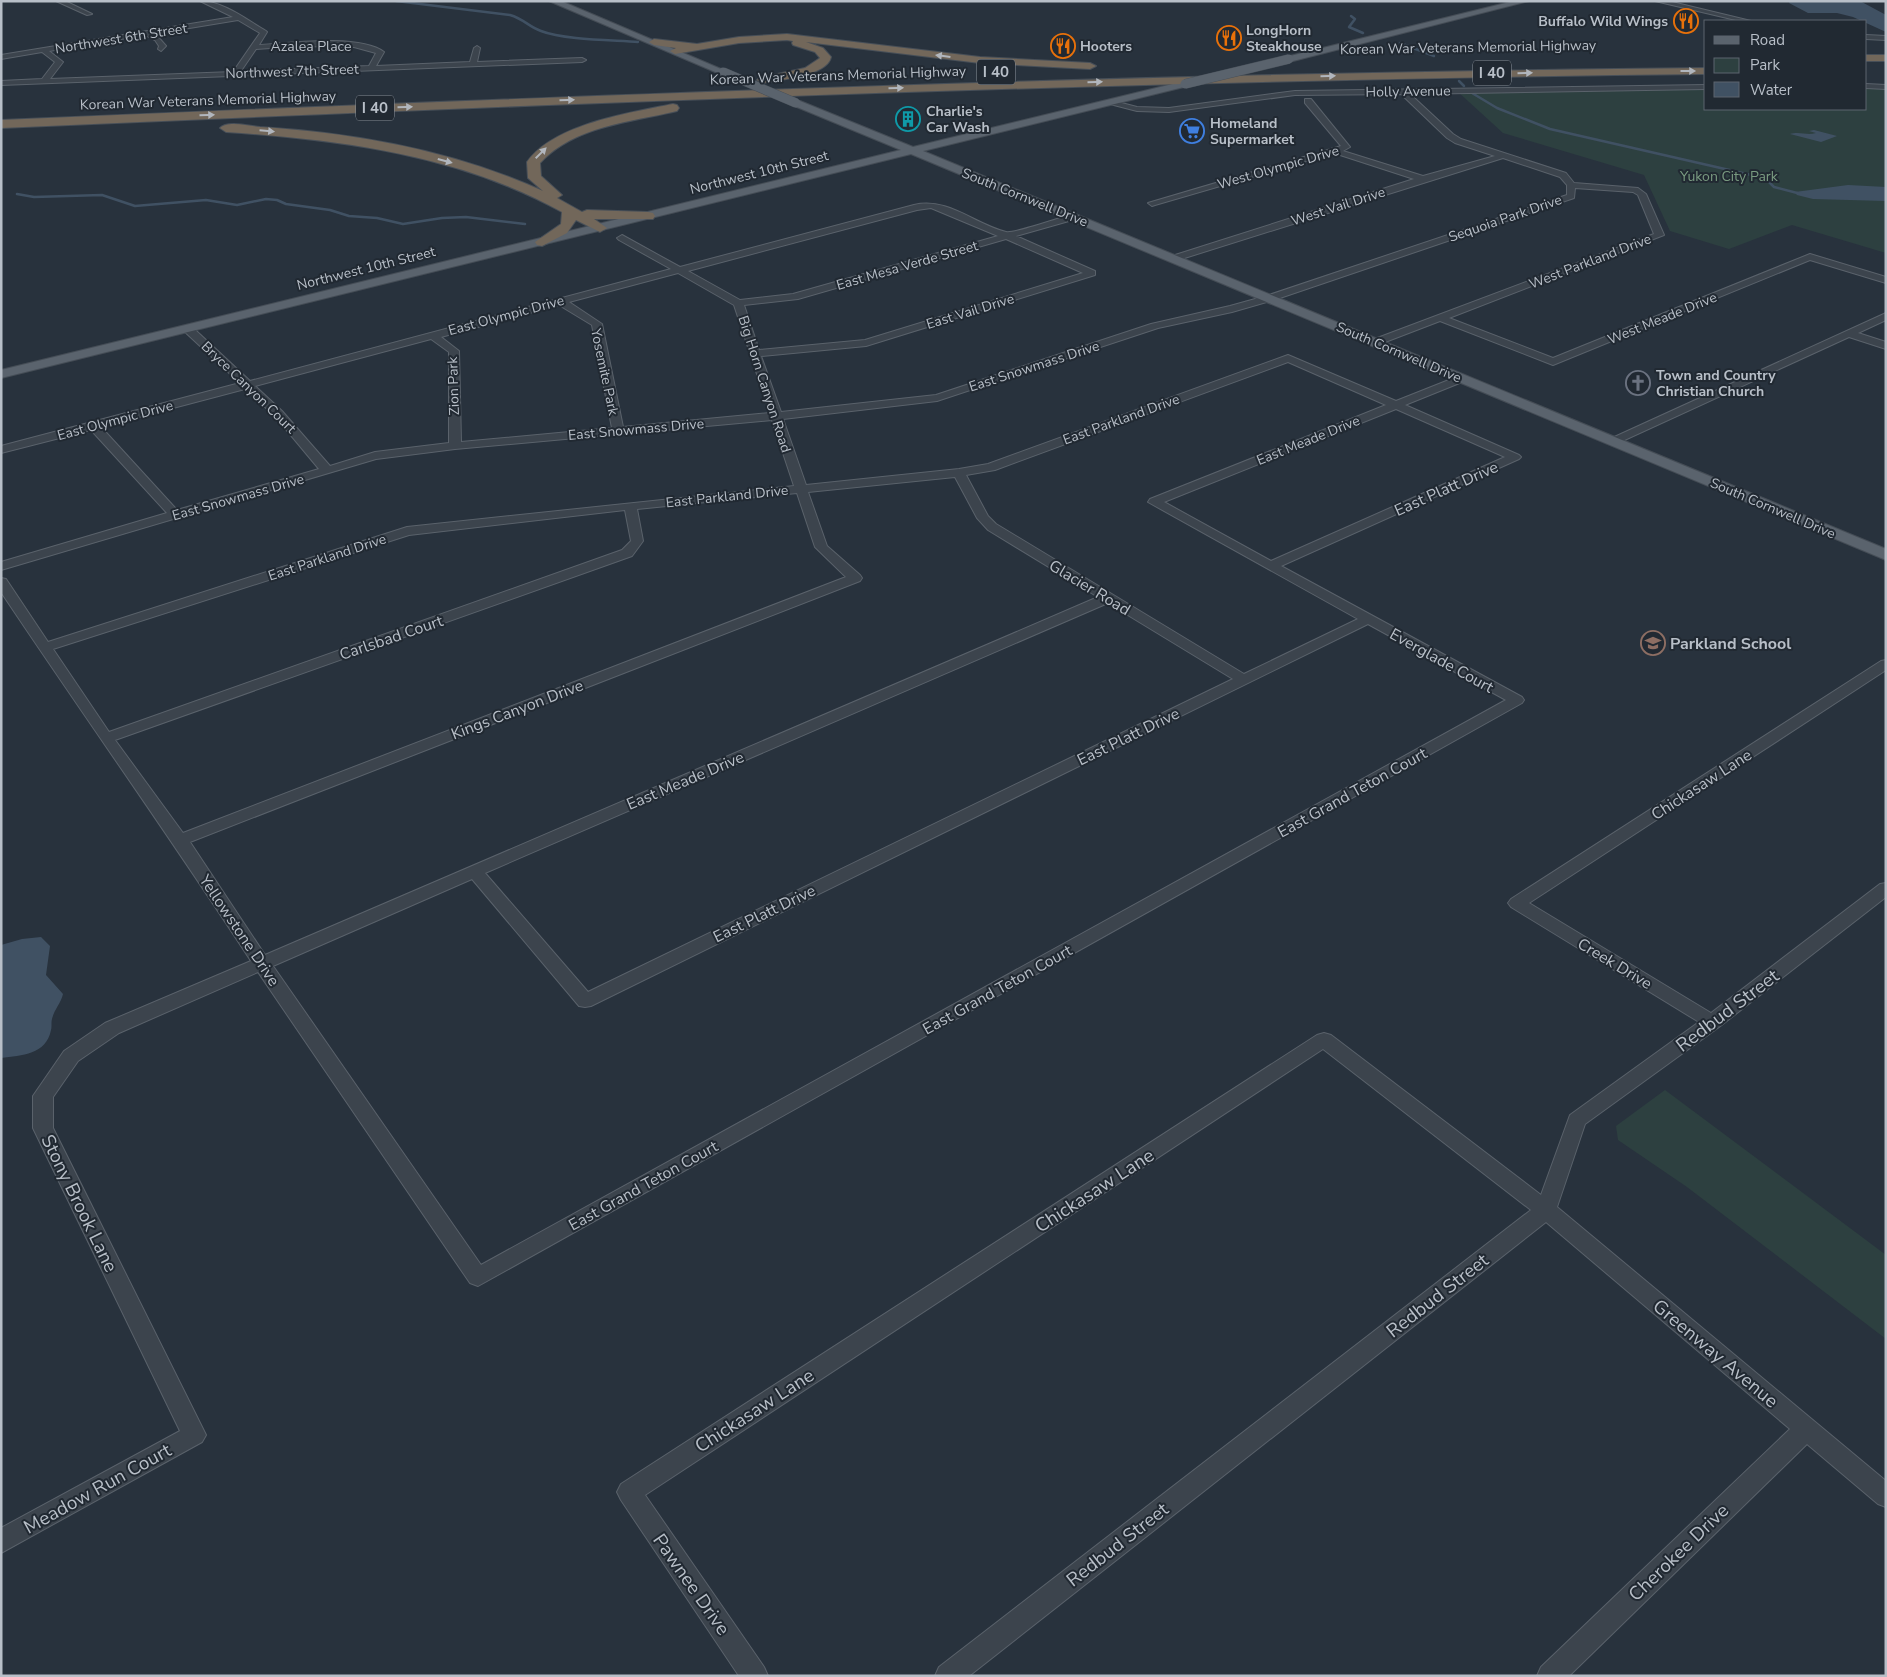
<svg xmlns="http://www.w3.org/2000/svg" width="1887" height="1677" font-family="'Nunito Sans',sans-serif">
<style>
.green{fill:#2d4040}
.water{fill:#405163}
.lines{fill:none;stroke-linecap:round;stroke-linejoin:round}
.stream{stroke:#405163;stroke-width:2.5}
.minor-casing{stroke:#5a626b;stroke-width:2}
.major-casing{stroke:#454d56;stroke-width:2}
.highway-casing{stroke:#474f58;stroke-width:2}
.minor{fill:#3c444d;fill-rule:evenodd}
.major{fill:#5a636d;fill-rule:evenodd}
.highway{fill:#72675a;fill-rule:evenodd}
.major-bridge-casing{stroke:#454d56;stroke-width:10;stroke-linecap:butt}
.major-bridge{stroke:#5a636d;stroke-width:9}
.oneway{fill:#b1b6bd}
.labels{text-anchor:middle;stroke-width:4;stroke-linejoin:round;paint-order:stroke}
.far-poi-label{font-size:14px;font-weight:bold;fill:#b8bfc8;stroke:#212932;text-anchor:start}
.far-street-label{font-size:14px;fill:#b8bfc8;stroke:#212932}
.far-park-label{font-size:14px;fill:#799a80;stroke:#212932}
.shield{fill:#212932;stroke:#8b929b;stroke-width:1}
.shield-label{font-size:15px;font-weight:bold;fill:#b8bfc8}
.street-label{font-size:16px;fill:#b8bfc8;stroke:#212932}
.poi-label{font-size:16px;font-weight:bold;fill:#b8bfc8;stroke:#212932;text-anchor:start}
.near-street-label{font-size:19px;fill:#b8bfc8;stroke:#212932}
</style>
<rect width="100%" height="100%" fill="#28323d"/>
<g class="green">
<polygon points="1866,88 1886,89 1886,253 1792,225 1729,249 1670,231 1644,175 1503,133 1457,91 1706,89 1706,109 1866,109"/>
<polygon points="1665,1090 1886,1255 1886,1339 1687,1187 1618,1140 1616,1126"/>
</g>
<g class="water">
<polygon points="1790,1 1860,1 1886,15 1886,32 1853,17 1837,13 1808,13 1789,3"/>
<path d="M 1814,130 L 1837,136 L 1821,142 L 1790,134 C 1800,131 1807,136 1816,133 L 1809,131 Z"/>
<polygon points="1848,185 1886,187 1886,201 1813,199 1797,195 1795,192"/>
<path d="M 41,937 L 50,946 L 46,975 L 63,994 C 61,1003 54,1010 52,1019 C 51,1022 52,1027 51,1030 C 46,1055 22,1055 1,1058 L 1,945 L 22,939 Z"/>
</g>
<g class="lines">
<g class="stream">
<path d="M 396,1 L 510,15 C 524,19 529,27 541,31 C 564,40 612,40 638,42"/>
<polyline points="1351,16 1355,19 1349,27 1363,33"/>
<polyline points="1400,43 1434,56"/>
<polyline points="1459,81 1464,86"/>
<polyline points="1472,93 1497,108 1550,129 1760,177 1767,180 1774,187 1801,194"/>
<polyline points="17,194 34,197 102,195 135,206 206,200 237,205 266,199 277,200 286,204 330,210 349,216 377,218 403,224 442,218 466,217 525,224"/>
</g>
<defs>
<g id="minor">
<polygon points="56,1 65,1 92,14 87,15"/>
<path d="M 200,1 C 223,1 247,20 266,31 L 267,32 L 259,45 C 289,43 360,34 384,52 L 376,66 L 470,62 L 474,48 L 477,46 L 480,48 L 477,62 L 582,58 L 586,60 L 582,62 L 1,85 L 1,81 L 42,79 L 55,62 L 42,52 L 1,59 L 1,55 L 233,17 ZM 238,20 L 260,33 L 233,72 L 50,79 L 63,62 L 49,51 L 145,35 L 155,40 L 159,46 L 158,49 L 161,51 L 166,46 L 159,38 L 153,34 ZM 299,46 L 354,47 L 376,53 L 369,66 L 241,71 L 256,49 Z"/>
<polygon points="1655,1 1668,1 1751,21 1740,21"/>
<polygon points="1866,35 1886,36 1886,40 1866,39"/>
<polygon points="1866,84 1886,85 1886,89 1866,88"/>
<path d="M 1706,85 L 1706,89 L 1410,94 L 1453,134 L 1461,139 L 1566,173 L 1574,183 L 1638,188 L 1646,194 L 1664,235 L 1449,318 L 1553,358 L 1810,254 L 1886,277 L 1886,283 L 1810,260 L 1553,365 L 1440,321 L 1380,344 L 1372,344 L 1371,342 L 1372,340 L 1654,234 L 1638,195 L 1633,192 L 1575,188 L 1574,198 L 1274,300 L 1232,312 L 1158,328 L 937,401 L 783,419 L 806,485 L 959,469 L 988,464 L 1288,355 L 1396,401 L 1459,376 L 1467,376 L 1468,378 L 1467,380 L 1405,405 L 1519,455 L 1521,457 L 1519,459 L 1281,566 L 1522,697 L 1524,700 L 1522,703 L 478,1286 L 470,1283 L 258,972 L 119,1033 L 78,1061 L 53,1097 L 53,1128 L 206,1435 L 202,1442 L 1,1553 L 1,1528 L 180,1431 L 33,1128 L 33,1096 L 64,1051 L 105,1023 L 251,961 C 170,837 84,716 1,592 L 1,578 L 6,579 L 48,642 L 407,527 L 794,486 L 772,420 L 455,449 L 376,459 L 1,570 L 1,562 L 167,513 L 91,430 L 1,453 L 1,446 L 240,383 L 184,331 L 183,329 L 184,327 L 192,327 L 250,381 L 671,269 L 619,240 L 617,238 L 622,235 L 680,267 L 914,205 C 948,197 974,224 1006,232 C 1014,234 1059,218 1070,215 L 1076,215 L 1076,219 L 1016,236 L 1095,271 L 1095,275 L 866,346 L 761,356 L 781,412 L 936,395 L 1151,324 L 1230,306 L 1266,296 L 1567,195 L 1567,185 L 1560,177 L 1503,158 L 1175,261 L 1172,260 L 1172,256 L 1414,179 L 1334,153 L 1155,205 L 1152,206 L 1148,203 L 1341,146 L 1305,103 L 1305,99 L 1311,99 L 1350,147 L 1343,151 L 1423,176 L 1495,156 L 1455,143 L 1447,138 L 1401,94 L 1295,95 L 1169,112 L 1137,111 L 1110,104 L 1110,100 L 1137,107 L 1169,108 L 1295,91 ZM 931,208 L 998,236 L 793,294 L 740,300 L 688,271 L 917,210 ZM 1006,239 L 1083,273 L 865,340 L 759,350 L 744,305 L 798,299 ZM 678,273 L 734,305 L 770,413 L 623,427 L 602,324 L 569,302 ZM 559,305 L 592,325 L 612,428 L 461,442 L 459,351 L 441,337 ZM 431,339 L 449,352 L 449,443 L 375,452 L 330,466 L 282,411 L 255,386 ZM 1288,362 L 1386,405 L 1150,499 L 1148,502 L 1358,619 L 1244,674 L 996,524 L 988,516 L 966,475 L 995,470 ZM 245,389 L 274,415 L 319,469 L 177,510 L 101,427 ZM 1396,409 L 1505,457 L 1271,561 L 1164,502 ZM 955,477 L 977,518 L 988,530 L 1098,597 L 265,955 L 190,842 L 860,581 L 862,578 L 860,575 L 827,546 L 808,492 ZM 797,493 L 815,547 L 846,577 L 183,833 L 115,740 L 632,556 L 643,541 L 637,509 ZM 625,510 L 631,541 L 622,550 L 109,732 L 53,649 L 409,535 ZM 1108,603 L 1233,679 L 588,992 L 485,873 ZM 1368,624 L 1506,700 L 481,1265 L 273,966 L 472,879 L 579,1006 L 585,1007 L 591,1006 Z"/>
<polygon points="1886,313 1886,320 1858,333 1886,342 1886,349 1849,337 1618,443 1610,443 1608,441 1610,439"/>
<polygon points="1886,660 1886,670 1529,903 1711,1013 1880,884 1886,883 1886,897 1719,1027 1585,1124 1557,1207 1886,1481 1886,1507 1878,1504 1807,1444 1569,1676 1537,1676 1541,1667 1790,1429 1546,1222 969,1676 935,1676 939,1667 1531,1210 1323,1049 645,1495 764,1667 768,1676 739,1676 621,1500 617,1492 621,1484 1317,1035 1324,1033 1331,1035 1541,1195 1570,1115 1699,1022 1511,907 1508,903 1511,899 1881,661"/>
</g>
<g id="major">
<polygon points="549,1 561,1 728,72 723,75 720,74"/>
<polygon points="1514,1 1529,1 1289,62 1284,59 1286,57"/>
<polygon points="1185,81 1188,82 1188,86 923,151 1886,549 1886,560 911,154 1,378 1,370 901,150 792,105 792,101 800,101 913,147"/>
</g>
<g id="highway">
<path d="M 787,34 L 980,57 L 1090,63 L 1096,66 L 1090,69 L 980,63 L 806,42 L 823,48 L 831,57 C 827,76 779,80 763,83 L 757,80 L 759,78 L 805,68 L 820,58 L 815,52 L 793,45 L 792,43 L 793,41 L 787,40 L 739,43 L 675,54 L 670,51 L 676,48 L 654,45 L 649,42 L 654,39 L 697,44 L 739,37 Z"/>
<rect x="1866" y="55" width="20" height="6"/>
<path d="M 1706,68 L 1706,74 C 1137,80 569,103 1,128 L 1,120 C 569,96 1137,73 1706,68 Z"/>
<path d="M 673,104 L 677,105 L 679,108 L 677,111 C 631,122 574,126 540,163 L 541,176 L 562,195 L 557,198 L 582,212 L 587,210 L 648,212 L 653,213 L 655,216 L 653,219 L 594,219 L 607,228 L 600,232 L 576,220 L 567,233 L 542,246 L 537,245 L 535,242 L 561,224 L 562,212 C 459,155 342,140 226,132 L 220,128 C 227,120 250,126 260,127 C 357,133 454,151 543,191 L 528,178 L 527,162 C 554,124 629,113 673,104 Z"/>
</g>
</defs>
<use href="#minor" class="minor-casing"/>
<use href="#major" class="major-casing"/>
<use href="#highway" class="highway-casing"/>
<use href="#minor" class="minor"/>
<use href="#major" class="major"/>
<use href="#highway" class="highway"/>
<defs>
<g id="major-bridge">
<polyline points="723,72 796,103"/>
<polyline points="1185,84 1289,59"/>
</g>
</defs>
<use href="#major-bridge" class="major-bridge-casing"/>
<use href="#major-bridge" class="major-bridge"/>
</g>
<defs><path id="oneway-solid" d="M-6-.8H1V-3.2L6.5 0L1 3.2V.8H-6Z" transform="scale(1.25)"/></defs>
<g class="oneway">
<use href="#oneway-solid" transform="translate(943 56) rotate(-173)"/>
<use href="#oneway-solid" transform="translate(1688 71)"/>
<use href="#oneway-solid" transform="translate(1525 73) rotate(-1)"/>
<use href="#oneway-solid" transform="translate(1328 76) rotate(-1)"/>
<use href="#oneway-solid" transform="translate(1095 82) rotate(-1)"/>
<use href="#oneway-solid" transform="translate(896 88) rotate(-2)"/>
<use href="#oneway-solid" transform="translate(567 100) rotate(-2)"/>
<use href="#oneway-solid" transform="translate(405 107) rotate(-2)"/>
<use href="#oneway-solid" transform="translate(207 115) rotate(-2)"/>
<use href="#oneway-solid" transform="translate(267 131) rotate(5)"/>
<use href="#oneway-solid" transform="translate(541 153) rotate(-45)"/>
<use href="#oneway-solid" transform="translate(445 161) rotate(15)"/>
</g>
<defs>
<symbol id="restaurant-ring" viewBox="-11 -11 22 22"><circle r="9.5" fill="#212932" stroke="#e8710a" stroke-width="1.5"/><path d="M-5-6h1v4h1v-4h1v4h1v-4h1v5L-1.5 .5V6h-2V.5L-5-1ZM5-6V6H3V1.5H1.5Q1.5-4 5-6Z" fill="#e8710a"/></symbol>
<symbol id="building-ring" viewBox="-11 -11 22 22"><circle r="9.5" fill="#212932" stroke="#0f9aa8" stroke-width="1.5"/><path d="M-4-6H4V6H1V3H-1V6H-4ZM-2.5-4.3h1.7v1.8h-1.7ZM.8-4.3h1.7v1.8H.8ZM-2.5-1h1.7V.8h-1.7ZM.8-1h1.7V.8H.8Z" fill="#0f9aa8"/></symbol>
<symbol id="supermarket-ring" viewBox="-11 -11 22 22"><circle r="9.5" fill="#212932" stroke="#3f7fe0" stroke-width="1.5"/><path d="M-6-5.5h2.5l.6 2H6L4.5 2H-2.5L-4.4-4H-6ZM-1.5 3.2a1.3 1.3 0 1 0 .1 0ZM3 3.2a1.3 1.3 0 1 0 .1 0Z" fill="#3f7fe0"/></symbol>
<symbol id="church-ring" viewBox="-11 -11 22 22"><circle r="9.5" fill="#212932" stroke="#6b7280" stroke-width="1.5"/><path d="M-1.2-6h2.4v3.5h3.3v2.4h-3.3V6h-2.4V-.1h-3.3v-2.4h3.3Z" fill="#6b7280"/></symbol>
<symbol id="school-ring" viewBox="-11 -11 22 22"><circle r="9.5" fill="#212932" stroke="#8d6e63" stroke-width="1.5"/><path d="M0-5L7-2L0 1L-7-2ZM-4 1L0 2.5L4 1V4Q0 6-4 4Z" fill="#8d6e63"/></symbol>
</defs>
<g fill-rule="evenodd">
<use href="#restaurant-ring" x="1672" y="7" width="28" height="28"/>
<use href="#restaurant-ring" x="1215" y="24" width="28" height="28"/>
<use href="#restaurant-ring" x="1049" y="32" width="28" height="28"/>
<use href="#building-ring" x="894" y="105" width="28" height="28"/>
<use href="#supermarket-ring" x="1178" y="117" width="28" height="28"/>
<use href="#church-ring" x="1624" y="369" width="28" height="28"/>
<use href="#school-ring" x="1639" y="629" width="28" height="28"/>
</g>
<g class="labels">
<g class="far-poi-label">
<text x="1668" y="26" text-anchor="end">Buffalo Wild Wings</text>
<text x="1246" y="35">LongHorn<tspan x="1246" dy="16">Steakhouse</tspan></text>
<text x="1080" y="51">Hooters</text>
<text x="926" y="116">Charlie's<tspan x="926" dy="16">Car Wash</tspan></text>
<text x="1210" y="128">Homeland<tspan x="1210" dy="16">Supermarket</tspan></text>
<text x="1656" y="380">Town and Country<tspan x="1656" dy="16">Christian Church</tspan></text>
</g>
<g class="far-street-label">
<text transform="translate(121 38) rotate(-9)" y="5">Northwest 6th Street</text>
<text x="311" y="51">Azalea Place</text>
<text transform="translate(1468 47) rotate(-1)" y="5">Korean War Veterans Memorial Highway</text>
<text transform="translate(292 71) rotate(-2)" y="5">Northwest 7th Street</text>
<text transform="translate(838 75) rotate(-2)" y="5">Korean War Veterans Memorial Highway</text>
<text transform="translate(1408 91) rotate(-1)" y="5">Holly Avenue</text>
<text transform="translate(208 100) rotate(-2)" y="5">Korean War Veterans Memorial Highway</text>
<text transform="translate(1278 167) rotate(-16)" y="5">West Olympic Drive</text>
<text transform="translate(759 172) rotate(-14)" y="5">Northwest 10th Street</text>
<text transform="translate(1025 197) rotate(22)" y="5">South Cornwell Drive</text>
<text transform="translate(1338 206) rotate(-18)" y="5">West Vail Drive</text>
<text transform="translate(1505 218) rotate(-19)" y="5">Sequoia Park Drive</text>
<text transform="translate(1590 261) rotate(-21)" y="5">West Parkland Drive</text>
<text transform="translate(907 265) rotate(-16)" y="5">East Mesa Verde Street</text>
<text transform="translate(366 268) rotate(-14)" y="5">Northwest 10th Street</text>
<text transform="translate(970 311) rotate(-17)" y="5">East Vail Drive</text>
<text transform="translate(506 315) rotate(-15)" y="5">East Olympic Drive</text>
<text transform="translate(1662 318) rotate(-22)" y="5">West Meade Drive</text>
<text transform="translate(1399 352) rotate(23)" y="5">South Cornwell Drive</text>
<text transform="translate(1034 366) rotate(-18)" y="5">East Snowmass Drive</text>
<text transform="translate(605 372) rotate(78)" y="5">Yosemite Park</text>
<text transform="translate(765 384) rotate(72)" y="5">Big Horn Canyon Road</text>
<text transform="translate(453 386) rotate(-92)" y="5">Zion Park</text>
<text transform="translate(249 387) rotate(44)" y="5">Bryce Canyon Court</text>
<text transform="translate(1121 419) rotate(-20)" y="5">East Parkland Drive</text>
<text transform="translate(115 420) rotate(-15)" y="5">East Olympic Drive</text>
<text transform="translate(636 429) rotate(-5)" y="5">East Snowmass Drive</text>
<text transform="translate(1308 440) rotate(-22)" y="5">East Meade Drive</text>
<text transform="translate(727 496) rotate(-6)" y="5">East Parkland Drive</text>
<text transform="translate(238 497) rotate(-16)" y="5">East Snowmass Drive</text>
<text transform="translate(1773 508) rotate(23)" y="5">South Cornwell Drive</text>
<text transform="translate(327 557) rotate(-18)" y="5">East Parkland Drive</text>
</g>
<g class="far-park-label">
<text x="1729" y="181">Yukon City Park</text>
</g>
<g class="shield">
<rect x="977" y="59.5" width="38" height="25" rx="4"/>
<rect x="1473" y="60.5" width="38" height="25" rx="4"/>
<rect x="356" y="95.5" width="38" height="25" rx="4"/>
</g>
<g class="shield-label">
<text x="996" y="77">I 40</text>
<text x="1492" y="78">I 40</text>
<text x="375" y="113">I 40</text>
</g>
<g class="street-label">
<text transform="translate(1446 488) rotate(-24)" y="6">East Platt Drive</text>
<text transform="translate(1090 587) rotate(31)" y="6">Glacier Road</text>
<text transform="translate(391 637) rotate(-19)" y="6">Carlsbad Court</text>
<text transform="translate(1442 660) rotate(29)" y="6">Everglade Court</text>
<text transform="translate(517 709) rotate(-21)" y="6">Kings Canyon Drive</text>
<text transform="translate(1128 736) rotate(-26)" y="6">East Platt Drive</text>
<text transform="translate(685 780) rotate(-23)" y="6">East Meade Drive</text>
<text transform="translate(1701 784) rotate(-33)" y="6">Chickasaw Lane</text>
<text transform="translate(1352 792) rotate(-29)" y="6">East Grand Teton Court</text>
<text transform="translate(764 913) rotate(-26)" y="6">East Platt Drive</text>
<text transform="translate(240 930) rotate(56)" y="6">Yellowstone Drive</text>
<text transform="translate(1615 963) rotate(31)" y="6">Creek Drive</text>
<text transform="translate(997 989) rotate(-29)" y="6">East Grand Teton Court</text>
<text transform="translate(643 1185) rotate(-29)" y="6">East Grand Teton Court</text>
</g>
<g class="poi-label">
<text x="1670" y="649">Parkland School</text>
</g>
<g class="near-street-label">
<text transform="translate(1727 1010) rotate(-37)" y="7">Redbud Street</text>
<text transform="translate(1094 1190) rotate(-33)" y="7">Chickasaw Lane</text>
<text transform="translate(80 1203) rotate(64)" y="7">Stony Brook Lane</text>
<text transform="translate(1437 1295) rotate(-38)" y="7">Redbud Street</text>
<text transform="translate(1716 1353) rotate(40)" y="7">Greenway Avenue</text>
<text transform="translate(754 1410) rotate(-33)" y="7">Chickasaw Lane</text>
<text transform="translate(97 1488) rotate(-29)" y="7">Meadow Run Court</text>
<text transform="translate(1117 1544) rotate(-38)" y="7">Redbud Street</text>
<text transform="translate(1678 1552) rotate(-44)" y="7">Cherokee Drive</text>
<text transform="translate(692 1584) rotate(55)" y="7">Pawnee Drive</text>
</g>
</g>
<rect width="1887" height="1677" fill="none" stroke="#b8bfc8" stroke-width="5"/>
<rect x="1704" y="20" width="162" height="90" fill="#212932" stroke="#5d656e"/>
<rect x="1714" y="36" width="25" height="8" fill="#5a636d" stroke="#5d656e"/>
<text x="1750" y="45" font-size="15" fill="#b8bfc8">Road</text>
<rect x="1714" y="58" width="25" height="15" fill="#2d4040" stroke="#5d656e"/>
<text x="1750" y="70" font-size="15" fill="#b8bfc8">Park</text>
<rect x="1714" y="82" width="25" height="15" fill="#405163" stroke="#5d656e"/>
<text x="1750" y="95" font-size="15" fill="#b8bfc8">Water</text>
</svg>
